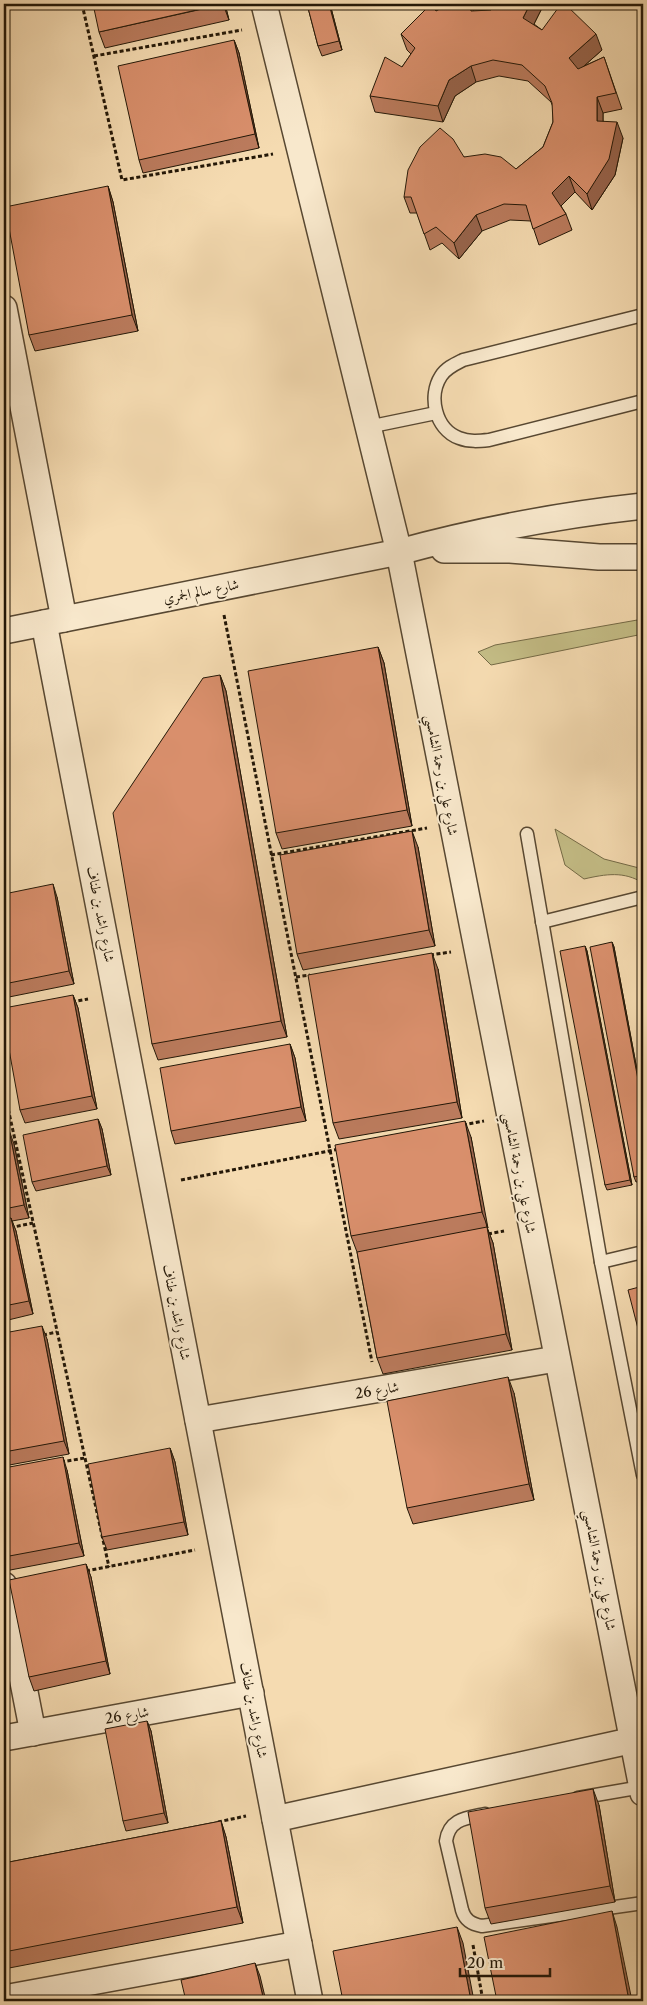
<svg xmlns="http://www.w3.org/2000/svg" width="647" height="2005" font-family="'Libre Caslon Text',Amiri,serif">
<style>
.green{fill:#c4bd86;stroke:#746a46}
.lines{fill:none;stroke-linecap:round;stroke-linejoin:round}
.service-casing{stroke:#584832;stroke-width:15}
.minor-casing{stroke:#584832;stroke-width:28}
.path{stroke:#231707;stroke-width:3;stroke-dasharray:4 2.5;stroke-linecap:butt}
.service{stroke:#f8e8cc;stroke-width:12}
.minor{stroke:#f8e8cc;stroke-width:25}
.wall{fill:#bb7b5d;stroke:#231707}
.shaded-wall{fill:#98644c;stroke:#231707}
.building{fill:#d98f6c;stroke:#231707}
.labels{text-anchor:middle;stroke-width:4;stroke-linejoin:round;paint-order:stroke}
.street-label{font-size:14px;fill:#231707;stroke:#f8e8cc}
</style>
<rect width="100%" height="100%" fill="#f5dbb1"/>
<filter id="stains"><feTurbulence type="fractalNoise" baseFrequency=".004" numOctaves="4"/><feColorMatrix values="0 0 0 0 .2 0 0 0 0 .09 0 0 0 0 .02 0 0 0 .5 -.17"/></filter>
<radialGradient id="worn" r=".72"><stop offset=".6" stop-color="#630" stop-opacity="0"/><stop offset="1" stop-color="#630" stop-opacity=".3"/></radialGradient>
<g class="green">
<polygon points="643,619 643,634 491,665 478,652 495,645"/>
<path d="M 555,829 L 604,859 L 643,869 L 643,883 C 624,871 606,874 584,879 L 565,865 Z"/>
</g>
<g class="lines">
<defs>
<g id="service">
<path d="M 643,315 L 463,360 C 455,364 446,368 441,376 C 428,396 435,429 459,438 C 469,442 479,441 489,440 L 643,401"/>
<polyline points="368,427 436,413"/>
<polyline points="527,834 601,1262 643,1475"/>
<polyline points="542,922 643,897"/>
<polyline points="601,1262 643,1252"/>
<polyline points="578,1798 642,1787"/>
<path d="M 485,1814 C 466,1818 449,1819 446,1841 L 462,1910 C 465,1920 471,1924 482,1926 L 643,1903"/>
</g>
<g id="minor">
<polyline points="264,4 399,552 643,1793"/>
<polyline points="4,308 64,619"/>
<polyline points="444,550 510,550 599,557 643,557"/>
<polyline points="44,623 310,2001"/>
<path d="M 4,631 L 399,552 C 480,530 560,515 643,506"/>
<polyline points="198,1420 556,1359"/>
<polyline points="4,1585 33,1733"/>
<polyline points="4,1738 251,1693"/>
<polyline points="275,1819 634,1740"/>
<polyline points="4,1998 299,1944"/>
</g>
</defs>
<use href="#service" class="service-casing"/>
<use href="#minor" class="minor-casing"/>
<g class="path">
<polyline points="82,4 122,180 273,154"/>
<polyline points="94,56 242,30"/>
<polyline points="224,615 372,1362"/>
<polyline points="271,855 427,828"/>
<polyline points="430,955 451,952"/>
<polyline points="296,977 310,975"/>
<polyline points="72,1002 88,999"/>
<polyline points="4,1090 109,1567"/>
<polyline points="463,1125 484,1121"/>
<polyline points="181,1180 339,1149"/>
<polyline points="4,1229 33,1223"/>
<polyline points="488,1234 504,1231"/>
<polyline points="43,1335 57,1332"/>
<polyline points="61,1462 85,1458"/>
<polyline points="86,1571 195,1550"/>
<polyline points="218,1822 246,1816"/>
<polyline points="473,1945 483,2001"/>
</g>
<use href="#service" class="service"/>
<use href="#minor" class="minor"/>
</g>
<g class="wall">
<polygon points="225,4 229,20 105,48 99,32"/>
<polygon points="307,4 330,4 342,50 322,56 318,46"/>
<polygon points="493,4 539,4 541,10 534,24 542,30 602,50 584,66 604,57 622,109 603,113 603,121 623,138 615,175 592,210 575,192 561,206 566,214 572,230 539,245 531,221 510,220 482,231 459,259 442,243 430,250 417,213 410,213 404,197 464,157 516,169 543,147 553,122 553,107 551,102 528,81 499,76 476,82 455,96 443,122 375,112 370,96 402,67 411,54 407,50 401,34 436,11 473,11 491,10"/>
<polygon points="234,40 239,53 259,148 143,173 139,160"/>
<polygon points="108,186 113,202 138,331 35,351 29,335"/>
<polygon points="378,647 384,663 412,826 282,849 276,833"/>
<polygon points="220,675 226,691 287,1037 158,1060 152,1044"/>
<polygon points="418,847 435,946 303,970 297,954"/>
<polygon points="4,894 57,897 74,984 4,998"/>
<polygon points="612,942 614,947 643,1102 643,1181 636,1182 634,1177"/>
<polygon points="585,946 587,951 632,1185 607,1190 605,1185"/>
<polygon points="438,969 462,1118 339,1139 333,1123"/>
<polygon points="73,995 78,1008 97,1109 25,1123 20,1110"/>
<polygon points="290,1044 295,1058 306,1121 175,1144 171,1131"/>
<polygon points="98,1119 102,1129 111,1175 36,1191 32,1182"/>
<polygon points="4,1131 14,1144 29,1218 12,1221 16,1231 33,1314 4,1321"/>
<polygon points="471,1137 487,1228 493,1243 512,1350 383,1374 377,1358 357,1252 351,1236"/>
<polygon points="4,1333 47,1339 69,1454 4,1466"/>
<polygon points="514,1393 534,1500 413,1524 407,1508"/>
<polygon points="170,1448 175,1462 188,1535 107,1550 102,1537"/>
<polygon points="4,1468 67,1470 84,1556 5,1571 4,1568"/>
<polygon points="86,1564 91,1577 110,1674 34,1691 29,1677"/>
<polygon points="147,1721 151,1731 168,1823 126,1831 123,1821"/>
<polygon points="599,1805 615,1902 491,1924 485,1908"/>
<polygon points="221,1821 226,1837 243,1923 4,1969 4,1863"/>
</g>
<g class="shaded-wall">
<polygon points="223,4 225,4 229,20"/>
<polygon points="329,4 330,4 342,50 339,41"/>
<polygon points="469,4 471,4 473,9 477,27 471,11"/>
<polygon points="530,4 539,4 541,10 529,34 523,18"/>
<polygon points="596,34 602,50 575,74 569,58"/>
<polygon points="234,40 239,53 259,148 255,134"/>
<polygon points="471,66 476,82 455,96 443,122 438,106 449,80"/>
<polygon points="597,97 603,113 603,137 597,121"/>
<polygon points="617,122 623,138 615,175 592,210 587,194"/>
<polygon points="569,176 575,192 558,209 552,193"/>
<polygon points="108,186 113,202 138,331 132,315"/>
<polygon points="476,215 482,231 459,259 454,243"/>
<polygon points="378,647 384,663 412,826 407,810"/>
<polygon points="220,675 226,691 287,1037 281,1021"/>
<polygon points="412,831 418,847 435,946 429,930"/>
<polygon points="53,884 57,897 74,984 69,971"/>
<polygon points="612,942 614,947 643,1102 643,1106"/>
<polygon points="585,946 587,951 632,1185 630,1180"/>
<polygon points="432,953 438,969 462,1118 457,1102"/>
<polygon points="73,995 78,1008 97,1109 92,1096"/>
<polygon points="290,1044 295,1058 306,1121 301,1107"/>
<polygon points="98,1119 102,1129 111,1175 107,1166"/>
<polygon points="465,1121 471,1137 488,1228 482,1212"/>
<polygon points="9,1130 14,1144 29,1218 24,1205"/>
<polygon points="11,1218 16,1231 33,1314 29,1301"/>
<polygon points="487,1227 493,1243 512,1350 506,1334"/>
<polygon points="42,1326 47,1339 69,1454 64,1441"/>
<polygon points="508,1377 514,1393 534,1500 529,1484"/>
<polygon points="170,1448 175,1462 188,1535 184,1522"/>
<polygon points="63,1457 67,1470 84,1556 79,1543"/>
<polygon points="86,1564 91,1577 110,1674 106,1661"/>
<polygon points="147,1721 151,1731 168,1823 164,1813"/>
<polygon points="593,1789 599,1805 615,1902 610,1886"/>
<polygon points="221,1821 226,1837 243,1923 237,1907"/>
<polygon points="612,1911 617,1927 632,2001 629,2001"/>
<polygon points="457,1927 463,1943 474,2001 471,2001"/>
<polygon points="255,1963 260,1976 266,2001 264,2001"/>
</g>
<g class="building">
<polygon points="93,4 223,4 99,32"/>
<polygon points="307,4 329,4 339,41 318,46"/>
<polygon points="431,4 436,11 449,4 469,4 471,11 491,10 493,4 530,4 523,18 542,30 561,4 565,4 596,34 569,58 578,69 604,57 616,93 597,97 597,121 617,122 609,159 587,194 569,176 552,193 566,214 533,229 526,205 504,204 476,215 454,243 436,227 424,234 411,197 404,197 408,170 420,147 440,128 453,139 464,157 485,154 501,157 516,169 543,147 553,122 552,103 545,86 522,65 493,60 471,66 449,80 438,106 370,96 385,57 402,67 415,48 401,34"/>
<polygon points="234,40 255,134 139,160 118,66"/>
<polygon points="108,186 132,315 29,335 5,207"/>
<polygon points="378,647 407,810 276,833 248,671"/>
<polygon points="220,675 281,1021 152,1044 113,813 203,678"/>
<polygon points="412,831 429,930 297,954 280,855"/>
<polygon points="53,884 69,971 4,984 4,894"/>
<polygon points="612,942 643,1106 643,1175 634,1177 590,947"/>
<polygon points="585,946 630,1180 605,1185 560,951"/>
<polygon points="432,953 457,1102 333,1123 308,975"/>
<polygon points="73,995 92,1096 20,1110 4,1022 4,1008"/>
<polygon points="290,1044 301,1107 171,1131 160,1068"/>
<polygon points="98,1119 107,1166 32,1182 23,1135"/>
<polygon points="465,1121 482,1212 351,1236 335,1145"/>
<polygon points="9,1130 24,1205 4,1209 4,1131"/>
<polygon points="11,1218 29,1301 4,1306 4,1219"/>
<polygon points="487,1227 506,1334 377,1358 357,1252"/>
<polygon points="643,1286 643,1348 628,1290"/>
<polygon points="42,1326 64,1441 4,1452 4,1333"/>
<polygon points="508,1377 529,1484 407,1508 387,1401"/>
<polygon points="170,1448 184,1522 102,1537 88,1464"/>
<polygon points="63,1457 79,1543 4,1557 4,1468"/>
<polygon points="86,1564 106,1661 29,1677 9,1580"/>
<polygon points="147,1721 164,1813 123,1821 105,1729"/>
<polygon points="593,1789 610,1886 485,1908 468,1812"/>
<polygon points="221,1821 237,1907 4,1952 4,1863"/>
<polygon points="612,1911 629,2001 497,2001 484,1937"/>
<polygon points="457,1927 471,2001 343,2001 333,1951"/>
<polygon points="255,1963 264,2001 186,2001 181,1980"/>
<polygon points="42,1998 42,2001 25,2001"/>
</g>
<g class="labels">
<g class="street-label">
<text transform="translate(201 591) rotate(-11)" y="5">شارع سالم الجمري</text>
<text transform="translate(442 775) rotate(79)" y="5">شارع علي بن رحمة الشامسي</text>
<text transform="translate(101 914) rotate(79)" y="5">شارع راشد بن طناف</text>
<text transform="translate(520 1173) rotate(79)" y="5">شارع علي بن رحمة الشامسي</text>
<text transform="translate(177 1312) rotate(79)" y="5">شارع راشد بن طناف</text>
<text transform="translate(377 1390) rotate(-10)" y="5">شارع 26</text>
<text transform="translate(600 1570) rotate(79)" y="5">شارع علي بن رحمة الشامسي</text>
<text transform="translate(254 1710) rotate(79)" y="5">شارع راشد بن طناف</text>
<text transform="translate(127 1715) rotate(-10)" y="5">شارع 26</text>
</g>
</g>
<rect width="647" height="2005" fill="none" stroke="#f5dbb1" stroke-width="20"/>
<rect x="5" y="5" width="637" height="1995" fill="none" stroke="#231707" stroke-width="2.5"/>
<rect x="10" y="10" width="627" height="1985" fill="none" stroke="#231707"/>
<path d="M460 1968v8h90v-8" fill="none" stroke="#231707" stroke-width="2.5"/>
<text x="467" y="1968" font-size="15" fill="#231707" stroke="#f8e8cc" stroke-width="4" paint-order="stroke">20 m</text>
<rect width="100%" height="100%" filter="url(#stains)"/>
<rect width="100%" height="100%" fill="url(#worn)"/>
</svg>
